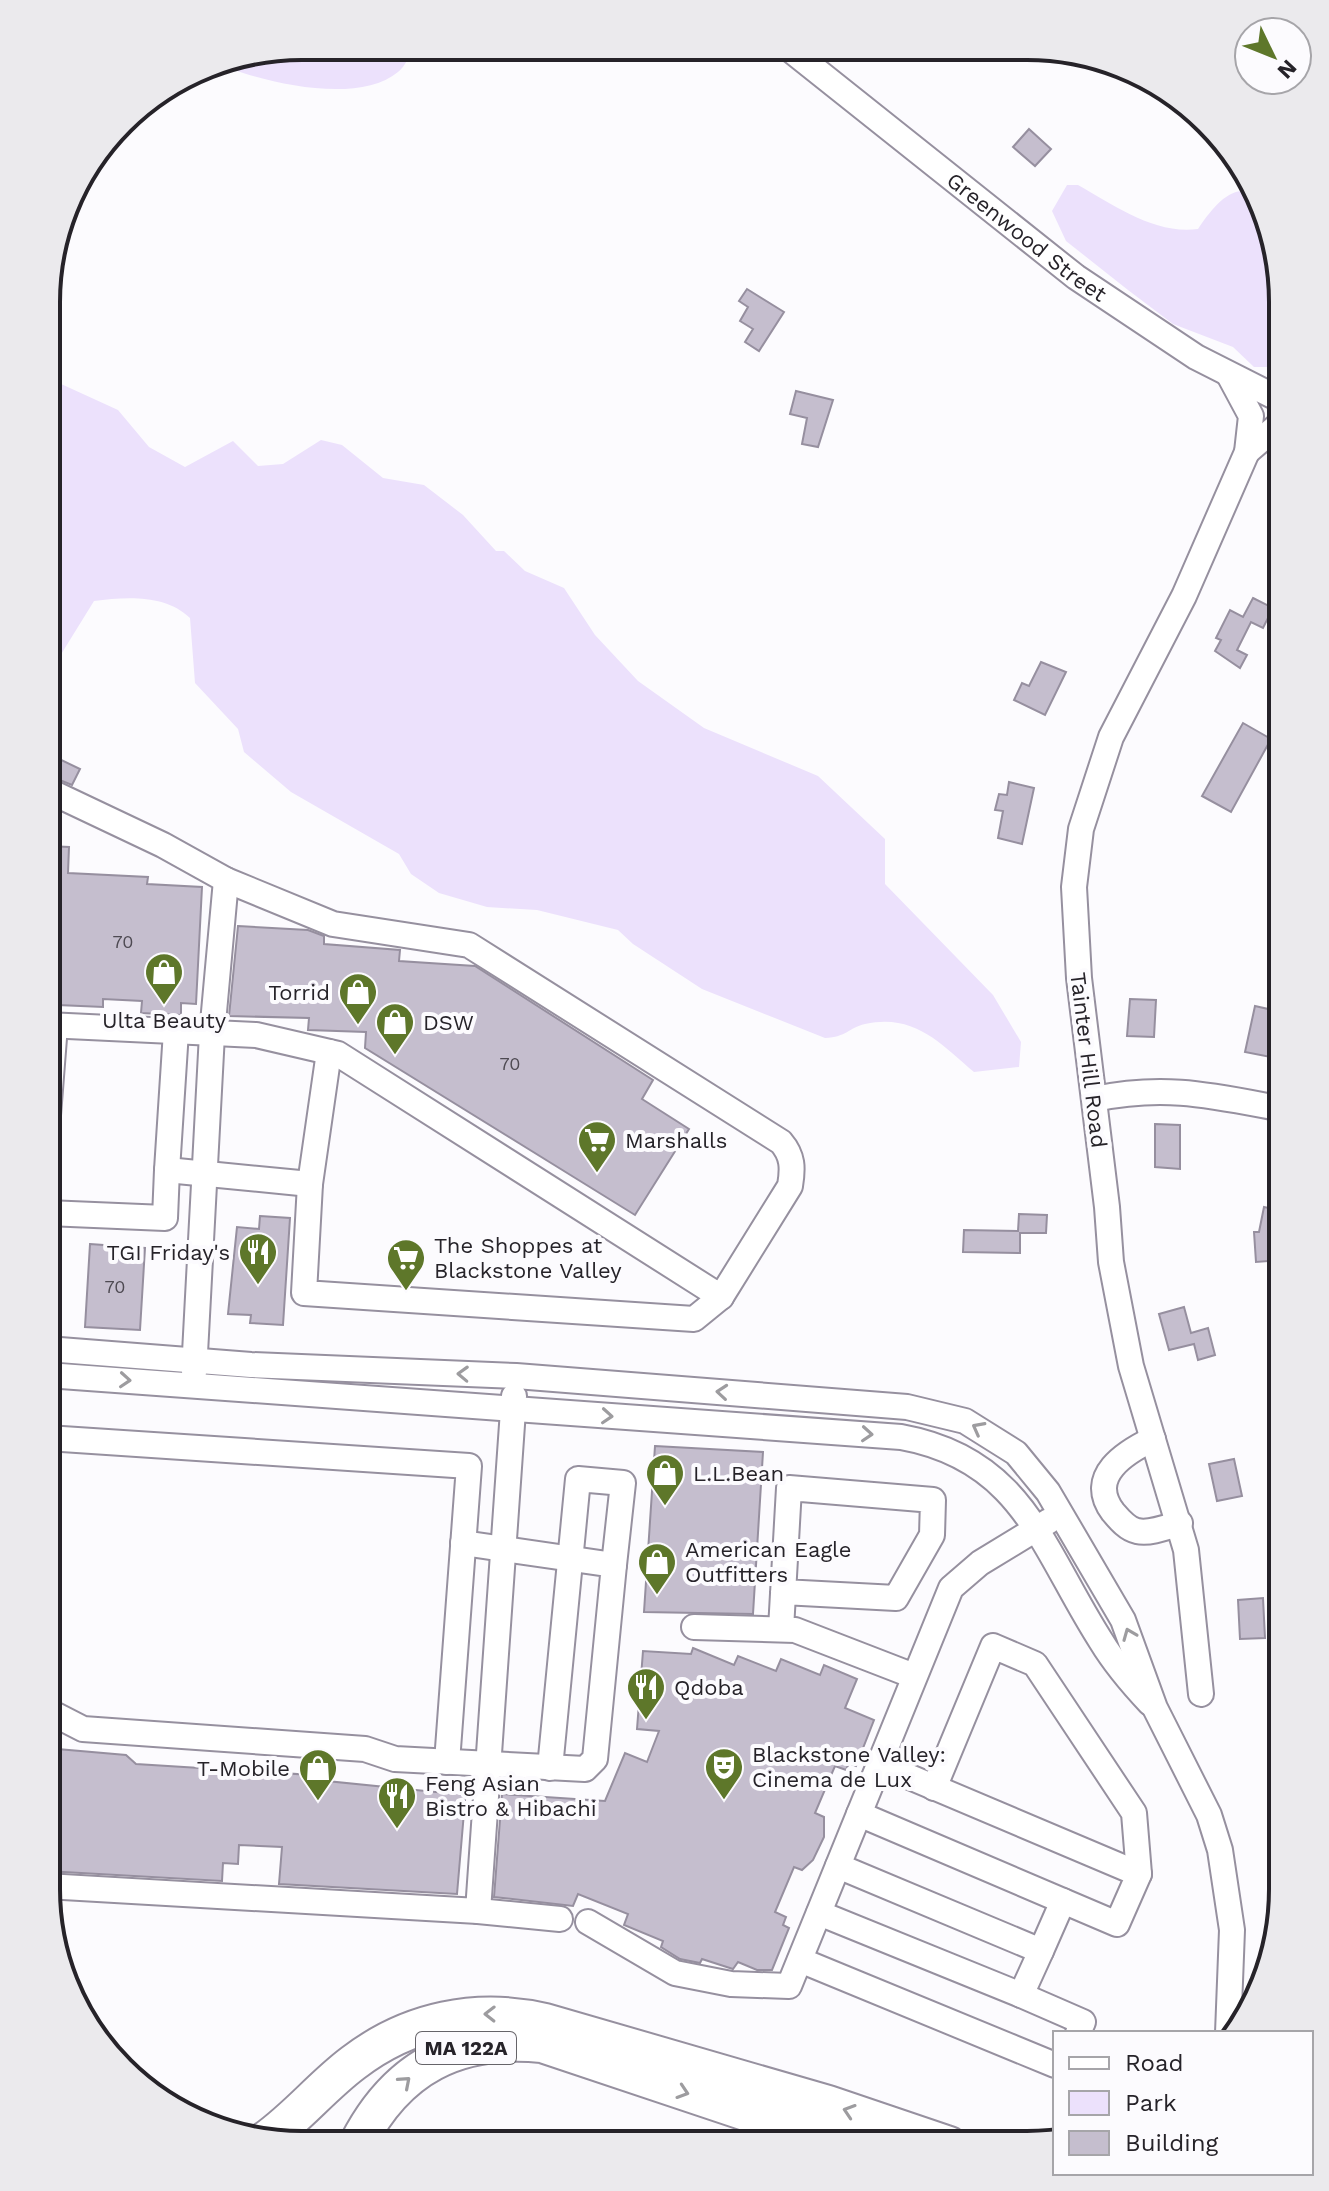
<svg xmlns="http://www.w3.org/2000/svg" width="1329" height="2191" font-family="'Work Sans',sans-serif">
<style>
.green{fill:#ece1fc}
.building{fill:#c5bece;stroke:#968f9f;stroke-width:2}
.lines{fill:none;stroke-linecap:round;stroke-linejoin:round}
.minor-casing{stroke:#96909f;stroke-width:28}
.highway-casing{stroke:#96909f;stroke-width:40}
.minor{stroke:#fff;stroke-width:24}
.highway{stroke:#fff;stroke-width:36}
.oneway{stroke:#9d9c9f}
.labels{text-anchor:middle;stroke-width:8;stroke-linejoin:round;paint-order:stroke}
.number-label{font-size:18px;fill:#4e4a52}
.shield{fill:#fcfbfe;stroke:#666469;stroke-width:2}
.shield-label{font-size:20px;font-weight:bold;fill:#262329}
.street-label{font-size:22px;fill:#262329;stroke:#fcfbfe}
.poi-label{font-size:22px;fill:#262329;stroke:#fcfbfe;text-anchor:start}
.rim{fill:none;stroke:#262329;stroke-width:4}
</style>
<rect width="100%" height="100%" fill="#fcfbfe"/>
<g class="green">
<path d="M 302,46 L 415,46 C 410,54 405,67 398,72 C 357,106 260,82 216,63 Z"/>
<path d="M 1067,185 L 1078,185 C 1114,205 1155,235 1198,229 C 1213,207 1239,172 1264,204 L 1283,302 L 1283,359 L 1275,367 L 1254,367 L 1233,347 L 1173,324 L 1128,290 L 1066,241 L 1052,211 Z"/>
<path d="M 48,378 L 118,410 L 149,447 L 185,467 L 233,441 L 258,466 L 283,464 L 321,440 L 342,445 L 383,478 L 424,485 L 463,515 L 496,551 L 504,551 L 525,571 L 564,588 L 595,635 L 638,681 L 704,728 L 818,776 L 885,839 L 885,884 L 993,995 L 1021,1042 L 1019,1067 L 974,1072 C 940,1043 914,1013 865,1024 C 848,1028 847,1037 825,1038 L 702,989 L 633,944 L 618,930 L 537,910 L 487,907 L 439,893 L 411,874 L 399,854 L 291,792 L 244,752 L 238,729 L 195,683 L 190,618 C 165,594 126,597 94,601 L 60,656 L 48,659 Z"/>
</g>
<g class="building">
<polygon points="1029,129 1051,149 1035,166 1013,147"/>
<polygon points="747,289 784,312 759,351 745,342 753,329 740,321 748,307 739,301"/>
<polygon points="796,391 833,400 818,447 802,444 807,418 790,414"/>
<polygon points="1253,598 1273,608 1263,628 1251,622 1237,650 1247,655 1240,668 1215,651 1221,640 1216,638 1230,610 1243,617"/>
<polygon points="1041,662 1066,672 1045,715 1014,700 1022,683 1029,686"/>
<polygon points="1243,723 1271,739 1231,812 1202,796"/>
<polygon points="55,757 80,769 72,785 47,775"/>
<polygon points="1009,782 1034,788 1022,844 998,838 1003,811 995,810 999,794 1007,795"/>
<polygon points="47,846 69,847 68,873 148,877 147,884 202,887 196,1004 181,1003 181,1015 141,1013 142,1001 103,999 103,1007 58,1005 59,996 47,996"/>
<polygon points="238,926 308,930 324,936 324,944 400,950 399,961 475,966 653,1080 642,1099 689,1129 635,1215 365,1048 366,1032 308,1030 309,1018 229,1016"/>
<polygon points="1130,999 1156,1000 1154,1037 1127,1036"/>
<polygon points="1255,1006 1277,1011 1274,1025 1283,1026 1281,1059 1245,1052"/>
<polygon points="1155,1124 1180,1125 1180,1169 1155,1167"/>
<polygon points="1264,1207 1283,1211 1282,1260 1256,1262 1254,1232 1259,1232"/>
<polygon points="1019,1214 1047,1215 1046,1233 1020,1233 1020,1253 963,1252 964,1230 1018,1231"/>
<polygon points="260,1216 290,1218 283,1325 250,1323 251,1315 228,1314 237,1227 259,1229"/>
<polygon points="90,1244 145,1248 140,1330 85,1327"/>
<polygon points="1184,1307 1191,1333 1208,1328 1215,1355 1198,1360 1194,1344 1169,1350 1159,1314"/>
<polygon points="655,1446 763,1452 753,1614 644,1612"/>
<polygon points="1234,1459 1242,1496 1217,1501 1209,1464"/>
<polygon points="1263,1598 1265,1638 1240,1639 1238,1600"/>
<polygon points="693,1648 734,1665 738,1656 776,1671 781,1659 820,1675 824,1665 857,1679 845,1708 874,1720 856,1766 849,1763 846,1770 835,1766 815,1813 824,1817 824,1837 813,1860 802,1870 794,1867 775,1912 786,1917 783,1925 789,1928 772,1970 757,1970 738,1962 733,1969 702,1959 700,1963 680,1959 661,1947 663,1941 624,1925 628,1914 578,1894 573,1906 494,1897 502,1794 605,1801 625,1753 647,1762 659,1731 637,1729 643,1651 691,1654"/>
<polygon points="46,1748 126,1755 136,1764 328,1776 327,1781 445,1793 446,1787 466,1789 457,1894 279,1884 282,1847 239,1845 238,1864 223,1863 222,1881 46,1871"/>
</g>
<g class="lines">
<defs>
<g id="minor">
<path id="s1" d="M 787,47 L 1076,277 L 1196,357 L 1283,401"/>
<polyline points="1247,452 1283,421"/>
<polyline points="47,790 163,845 226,880 212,1034 194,1372"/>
<path d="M 47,1025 L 256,1035 L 338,1054 L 721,1297 L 790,1186 C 793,1168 793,1156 781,1142 L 469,945 L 333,924 L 226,880"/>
<polyline points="329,1052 310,1184 304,1293 694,1319 721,1297"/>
<path d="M 1095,1099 C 1166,1084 1213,1096 1283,1109"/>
<polyline points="47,1128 55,1025"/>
<polyline points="167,1170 176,1031"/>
<polyline points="47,1213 165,1218 167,1170 310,1184"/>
<polyline points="47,1349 251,1365 516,1376 907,1407 965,1421 1016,1453 1048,1492 1123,1620 1155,1708 1209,1815 1220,1850 1232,1930 1228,2033"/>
<path d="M 47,1375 L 901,1437 C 1023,1459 1042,1549 1101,1641 C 1115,1664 1132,1684 1150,1703"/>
<polyline points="47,1438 469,1466 447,1762"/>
<path d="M 1153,1439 C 1126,1452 1086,1476 1113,1512 C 1119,1519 1127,1529 1137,1531 C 1150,1534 1167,1527 1180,1523"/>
<polyline points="694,1627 795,1630 914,1676"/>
<polyline points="781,1629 789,1488 933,1500 932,1535 896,1598 783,1592"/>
<polyline points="1201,1694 1186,1550 1131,1366 1111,1262 1107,1207 1079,978 1074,887 1081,829 1111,737 1184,596 1247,452 1251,416 1229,375"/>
<polyline points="46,1710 83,1729 365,1749 395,1759 585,1769 595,1759 614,1565 463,1543"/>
<polyline points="550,1768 578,1479 623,1483 614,1565"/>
<polyline points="934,1788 993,1646 1035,1664 1134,1813 1139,1874"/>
<polyline points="859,1814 1117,1924 1139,1874 879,1764"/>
<polyline points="46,1886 478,1911 514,1396"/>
<polyline points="478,1911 560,1919"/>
<polyline points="819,1913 1021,1995 1041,1951 838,1866"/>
<polyline points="588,1922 675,1973 731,1984 789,1986 951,1588 980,1563 1049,1521"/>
<polyline points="1041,1951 1063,1901"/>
<polyline points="800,1960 1055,2065"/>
<polyline points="1021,1995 1083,2022 1078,2033"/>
</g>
<g id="highway">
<path d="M 264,2141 C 297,2118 321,2087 353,2063 C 409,2020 477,2006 545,2022 L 828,2104 L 949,2145"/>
<path d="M 358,2143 C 397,2067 457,2036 542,2044 L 841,2144"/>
</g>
</defs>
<use href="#minor" class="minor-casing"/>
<use href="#highway" class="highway-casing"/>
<use href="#minor" class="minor"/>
<use href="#highway" class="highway"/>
</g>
<defs><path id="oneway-chevron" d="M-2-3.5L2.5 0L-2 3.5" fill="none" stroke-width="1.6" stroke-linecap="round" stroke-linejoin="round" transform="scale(2)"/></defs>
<g class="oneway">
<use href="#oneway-chevron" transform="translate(463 1374) rotate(-178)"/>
<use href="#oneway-chevron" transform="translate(125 1380) rotate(4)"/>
<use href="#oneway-chevron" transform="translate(722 1392) rotate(-175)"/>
<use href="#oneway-chevron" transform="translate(607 1416) rotate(4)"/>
<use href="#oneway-chevron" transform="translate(978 1428) rotate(-152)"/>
<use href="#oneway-chevron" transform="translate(867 1434) rotate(4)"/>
<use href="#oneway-chevron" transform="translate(1129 1634) rotate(-112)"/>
<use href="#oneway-chevron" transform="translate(490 2014) rotate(-179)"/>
<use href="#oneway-chevron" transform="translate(405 2082) rotate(-41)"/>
<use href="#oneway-chevron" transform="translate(683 2092) rotate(18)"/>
<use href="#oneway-chevron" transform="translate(849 2111) rotate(-162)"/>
</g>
<defs>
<symbol id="shop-pin" viewBox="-11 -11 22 30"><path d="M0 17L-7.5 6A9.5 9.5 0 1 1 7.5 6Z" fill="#5e772a" stroke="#fcfbfe"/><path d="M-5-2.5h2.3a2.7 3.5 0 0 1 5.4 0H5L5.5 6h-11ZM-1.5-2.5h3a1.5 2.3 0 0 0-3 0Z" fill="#fff"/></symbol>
<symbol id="supermarket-pin" viewBox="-11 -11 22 30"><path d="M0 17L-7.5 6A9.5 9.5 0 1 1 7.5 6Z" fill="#5e772a" stroke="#fcfbfe"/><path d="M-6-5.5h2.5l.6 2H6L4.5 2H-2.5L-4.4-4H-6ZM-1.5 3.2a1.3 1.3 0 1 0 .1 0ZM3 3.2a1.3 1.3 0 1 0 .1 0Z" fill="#fff"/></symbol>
<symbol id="restaurant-pin" viewBox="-11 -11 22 30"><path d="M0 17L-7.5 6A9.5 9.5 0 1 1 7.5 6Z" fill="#5e772a" stroke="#fcfbfe"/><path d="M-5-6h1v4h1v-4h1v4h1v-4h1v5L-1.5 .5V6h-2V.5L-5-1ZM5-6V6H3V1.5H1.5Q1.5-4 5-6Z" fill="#fff"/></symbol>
<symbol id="theatre-pin" viewBox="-11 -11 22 30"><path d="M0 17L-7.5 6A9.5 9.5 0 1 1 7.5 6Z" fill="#5e772a" stroke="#fcfbfe"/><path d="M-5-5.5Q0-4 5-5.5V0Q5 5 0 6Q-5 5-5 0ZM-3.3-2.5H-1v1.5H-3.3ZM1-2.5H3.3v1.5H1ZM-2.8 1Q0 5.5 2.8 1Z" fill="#fff"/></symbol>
</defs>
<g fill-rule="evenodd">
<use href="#shop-pin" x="142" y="950" width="44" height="60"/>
<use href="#shop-pin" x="336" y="970" width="44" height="60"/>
<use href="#shop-pin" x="373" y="1000" width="44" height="60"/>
<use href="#supermarket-pin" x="575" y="1118" width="44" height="60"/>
<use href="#restaurant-pin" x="236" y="1230" width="44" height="60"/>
<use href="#supermarket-pin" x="384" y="1236" width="44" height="60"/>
<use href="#shop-pin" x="643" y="1451" width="44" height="60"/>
<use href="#shop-pin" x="635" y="1540" width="44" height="60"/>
<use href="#restaurant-pin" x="624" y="1665" width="44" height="60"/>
<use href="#theatre-pin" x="702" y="1745" width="44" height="60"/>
<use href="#shop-pin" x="296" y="1746" width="44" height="60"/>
<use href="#restaurant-pin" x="375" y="1774" width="44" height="60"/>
</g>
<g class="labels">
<g class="number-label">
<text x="123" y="948">70</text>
<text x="510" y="1070">70</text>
<text x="115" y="1293">70</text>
</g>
<rect class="shield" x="416" y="2032" width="100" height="32" rx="6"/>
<g class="shield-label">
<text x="466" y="2055">MA 122A</text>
</g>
<g class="street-label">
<text dy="8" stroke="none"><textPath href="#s1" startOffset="306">Greenwood Street</textPath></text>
<text transform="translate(1089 1060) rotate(83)" y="8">Tainter Hill Road</text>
</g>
<g class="poi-label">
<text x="330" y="1000" text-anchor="end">Torrid</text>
<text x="164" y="1028" text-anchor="middle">Ulta Beauty</text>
<text x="423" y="1030">DSW</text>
<text x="625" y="1148">Marshalls</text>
<text x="434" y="1253">The Shoppes at<tspan x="434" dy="25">Blackstone Valley</tspan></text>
<text x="230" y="1260" text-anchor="end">TGI Friday's</text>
<text x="693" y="1481">L.L.Bean</text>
<text x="685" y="1557">American Eagle<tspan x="685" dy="25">Outfitters</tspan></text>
<text x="674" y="1695">Qdoba</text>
<text x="752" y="1762">Blackstone Valley:<tspan x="752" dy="25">Cinema de Lux</tspan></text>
<text x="290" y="1776" text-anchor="end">T-Mobile</text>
<text x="425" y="1791">Feng Asian<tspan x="425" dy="25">Bistro &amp; Hibachi</tspan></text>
</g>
</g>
<path d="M0 0H1329V2191H0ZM302 60H1027A242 242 0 0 1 1269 302V1889A242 242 0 0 1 1027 2131H302A242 242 0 0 1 60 1889V302A242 242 0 0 1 302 60Z" fill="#ebeaed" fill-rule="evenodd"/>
<path class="rim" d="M302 60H1027A242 242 0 0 1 1269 302V1889A242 242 0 0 1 1027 2131H302A242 242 0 0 1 60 1889V302A242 242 0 0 1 302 60Z"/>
<rect x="1053" y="2031" width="260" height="144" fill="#fcfbfe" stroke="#a6a5a9" stroke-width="2"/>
<rect x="1069" y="2057" width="40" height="12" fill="#ffffff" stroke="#a6a5a9" stroke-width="2"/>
<text x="1125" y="2071" font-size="24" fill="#262329">Road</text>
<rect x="1069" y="2091" width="40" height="24" fill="#ece1fc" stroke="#a6a5a9" stroke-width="2"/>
<text x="1125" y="2111" font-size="24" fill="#262329">Park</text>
<rect x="1069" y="2131" width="40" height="24" fill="#c5bece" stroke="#a6a5a9" stroke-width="2"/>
<text x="1125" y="2151" font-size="24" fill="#262329">Building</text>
<g transform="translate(1273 56) rotate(133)"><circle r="38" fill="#fcfbfe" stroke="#a6a5a9" stroke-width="2"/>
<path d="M0-6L14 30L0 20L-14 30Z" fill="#5e772a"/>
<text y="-12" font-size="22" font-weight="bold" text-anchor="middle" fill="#262329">N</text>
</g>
</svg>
